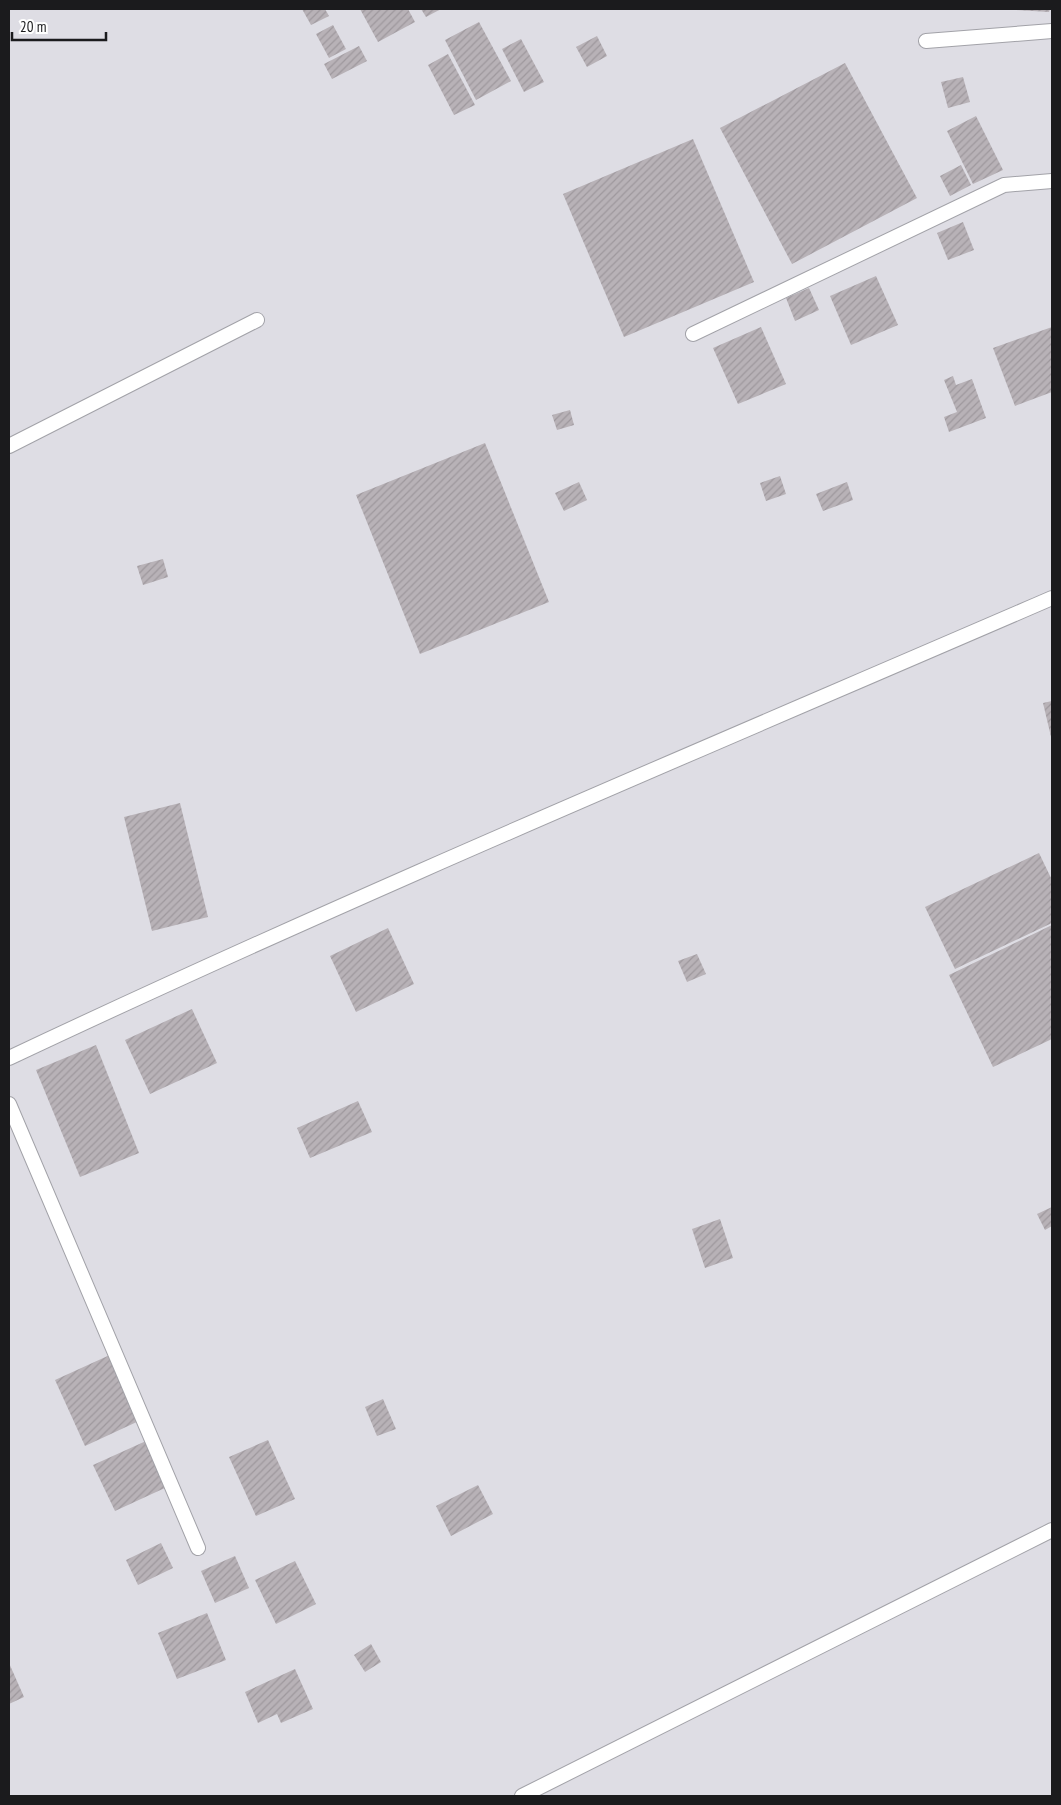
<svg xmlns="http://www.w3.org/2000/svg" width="1061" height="1805" font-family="'PT Sans Narrow',sans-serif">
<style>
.building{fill:url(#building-hatch)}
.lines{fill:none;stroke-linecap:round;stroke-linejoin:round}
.service-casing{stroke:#a2a2a8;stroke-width:16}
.service{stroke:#fff;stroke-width:14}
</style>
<defs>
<pattern id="building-hatch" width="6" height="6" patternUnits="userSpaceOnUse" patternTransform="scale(1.25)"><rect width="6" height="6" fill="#b8b2b7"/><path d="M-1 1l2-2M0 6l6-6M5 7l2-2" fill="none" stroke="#9e989d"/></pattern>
</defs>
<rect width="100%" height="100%" fill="#dedde4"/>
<g class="building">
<polygon points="302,9 325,9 329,16 311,25"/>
<polygon points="360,9 408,9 415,22 378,42"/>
<polygon points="421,9 441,9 426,17"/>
<polygon points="1000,9 1050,9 1049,12"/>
<polygon points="479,22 511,81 476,100 445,40"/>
<polygon points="333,25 346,49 329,58 316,34"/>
<polygon points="597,36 607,56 587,67 576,47"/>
<polygon points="521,39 544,82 524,92 502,49"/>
<polygon points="359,46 367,61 332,79 324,64"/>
<polygon points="448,54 475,105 454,115 428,65"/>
<polygon points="845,63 917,198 792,264 720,128"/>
<polygon points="963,77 970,102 948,108 941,82"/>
<polygon points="976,116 1003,170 973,184 947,131"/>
<polygon points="693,139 754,282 624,337 563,194"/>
<polygon points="961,165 971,185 950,196 940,176"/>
<polygon points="963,222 974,250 948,260 937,233"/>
<polygon points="876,276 898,325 851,345 830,296"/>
<polygon points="809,288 819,310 795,321 786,298"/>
<polygon points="761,327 786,384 738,404 713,348"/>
<polygon points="1052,327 1052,392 1015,406 993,348"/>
<polygon points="953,376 956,385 972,379 986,418 949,432 944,417 957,412 944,380"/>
<polygon points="570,410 574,425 557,430 552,415"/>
<polygon points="485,443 549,602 420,654 356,495"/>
<polygon points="780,476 786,494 766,501 760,483"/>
<polygon points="579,482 587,500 564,511 555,493"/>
<polygon points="847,482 853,500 823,511 816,494"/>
<polygon points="163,559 168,577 143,585 137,566"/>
<polygon points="1052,701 1052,741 1043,703"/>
<polygon points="180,803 208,917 152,931 124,817"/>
<polygon points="1039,853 1052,880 1052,923 955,969 925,907"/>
<polygon points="1052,925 1052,1039 993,1067 949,975"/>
<polygon points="388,928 414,984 356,1012 330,956"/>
<polygon points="697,954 706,974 687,982 678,961"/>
<polygon points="192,1009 217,1063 150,1094 125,1040"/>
<polygon points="96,1045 139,1153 80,1177 36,1070"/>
<polygon points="358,1101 372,1132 310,1158 297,1128"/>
<polygon points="1052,1207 1052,1226 1045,1230 1037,1214"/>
<polygon points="720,1219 733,1258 705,1268 692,1229"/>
<polygon points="112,1354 141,1420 85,1446 55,1380"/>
<polygon points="383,1399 396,1429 377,1436 365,1407"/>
<polygon points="268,1440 295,1499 256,1516 229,1457"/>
<polygon points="146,1441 167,1487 115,1511 93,1465"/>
<polygon points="478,1485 493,1514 451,1536 436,1506"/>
<polygon points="161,1543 173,1568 138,1585 126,1560"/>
<polygon points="235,1556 249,1588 215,1603 201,1571"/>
<polygon points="295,1561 316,1604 276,1624 255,1580"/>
<polygon points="207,1613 226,1660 177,1679 158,1633"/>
<polygon points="371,1644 381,1662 365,1672 354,1655"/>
<polygon points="9,1663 24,1697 9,1704"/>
<polygon points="295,1669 313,1709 281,1723 277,1714 258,1723 245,1692"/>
</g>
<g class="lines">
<defs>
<g id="service">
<polyline points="926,41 1052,31"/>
<polyline points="693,334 1004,185 1052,181"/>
<polyline points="9,446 257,320"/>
<path d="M 9,1058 C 352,896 703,749 1052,598"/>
<polyline points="9,1104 198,1548"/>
<polyline points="522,1796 1052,1530"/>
</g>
</defs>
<use href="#service" class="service-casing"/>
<use href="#service" class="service"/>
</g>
<rect width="1061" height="1805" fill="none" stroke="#1b1b1d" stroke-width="20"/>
<path d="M12 32v8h94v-8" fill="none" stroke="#1b1b1d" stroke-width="2.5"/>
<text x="20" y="32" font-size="15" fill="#1b1b1d" stroke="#ffffff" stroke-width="4" paint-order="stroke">20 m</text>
</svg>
